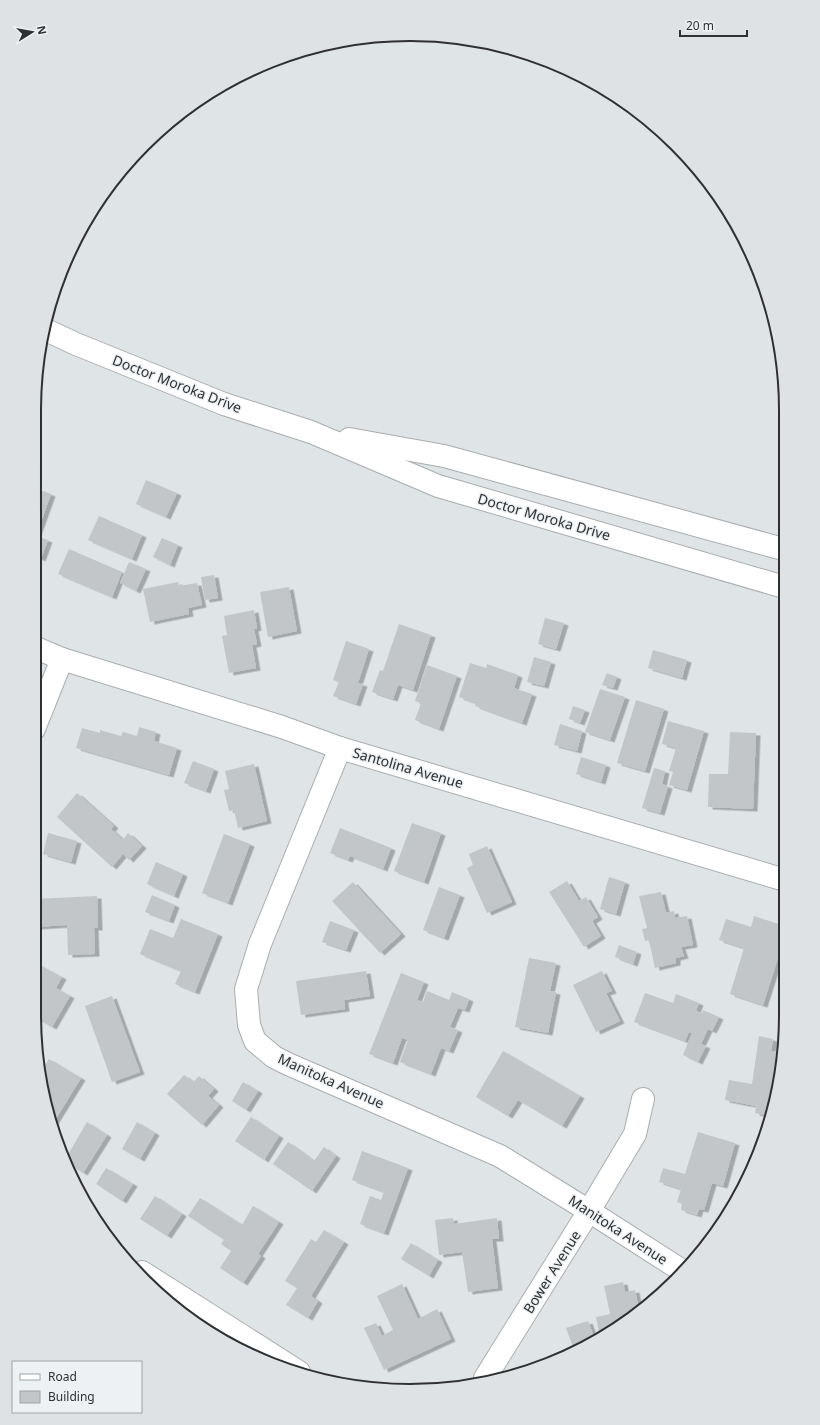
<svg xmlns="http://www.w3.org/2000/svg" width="820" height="1425" font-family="'Noto Sans',sans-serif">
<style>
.building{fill:#c2c6c9;filter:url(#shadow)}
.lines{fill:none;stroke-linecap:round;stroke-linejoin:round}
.minor-casing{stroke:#a9adb0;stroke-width:24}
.major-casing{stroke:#a9adb0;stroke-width:24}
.minor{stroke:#fff;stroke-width:22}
.major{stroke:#fff;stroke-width:22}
.labels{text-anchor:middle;stroke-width:3;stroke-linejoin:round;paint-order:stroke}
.street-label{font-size:14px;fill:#2e3031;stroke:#edf1f4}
.rim{fill:none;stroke:#2e3031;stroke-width:2}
</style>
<defs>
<filter id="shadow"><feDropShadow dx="4.5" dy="2.5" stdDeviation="0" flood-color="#0004"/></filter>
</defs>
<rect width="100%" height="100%" fill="#dfe4e6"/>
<g class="building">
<polygon points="146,480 177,493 166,517 136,504"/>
<polygon points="35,488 51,494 36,536 48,540 41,559 35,556"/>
<polygon points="99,516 142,535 132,559 88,540"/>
<polygon points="162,538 178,545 170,565 153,557"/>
<polygon points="69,549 122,572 112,597 58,574"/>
<polygon points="129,562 146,569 136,591 120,583"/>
<polygon points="214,575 218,598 205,600 201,577"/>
<polygon points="178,582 179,586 197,583 202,605 188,608 189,614 150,622 143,589"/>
<polygon points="289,587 297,631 268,637 260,592"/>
<polygon points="254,610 257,628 254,629 257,644 252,645 256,668 229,673 222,636 227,635 224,616"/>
<polygon points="545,618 564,623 556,649 538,644"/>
<polygon points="399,624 431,635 413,690 398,685 393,699 372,692 380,670 383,671"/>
<polygon points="346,641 369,649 358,683 363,684 356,704 333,696 339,682 333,680"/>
<polygon points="653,650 687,660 682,678 648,668"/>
<polygon points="534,657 551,662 544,686 527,682"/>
<polygon points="470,663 486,668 487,664 518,675 514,688 532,694 522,723 475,706 476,703 459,697"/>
<polygon points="427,665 457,676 439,729 415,720 421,703 415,701"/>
<polygon points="607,673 617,677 613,688 602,685"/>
<polygon points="600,689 625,697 610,740 585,732"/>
<polygon points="636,700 664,709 645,771 617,763"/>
<polygon points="573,706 585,710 580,723 569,719"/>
<polygon points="668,721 704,731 687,790 669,785 673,772 669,771 676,748 662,744"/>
<polygon points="560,724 582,731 577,751 554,745"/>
<polygon points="139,727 156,732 154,741 177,748 169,775 76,748 82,728 100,733 100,730 121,736 123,732 137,736"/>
<polygon points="730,732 756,733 753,809 708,807 709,774 728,774"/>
<polygon points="581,757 606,765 601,782 576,774"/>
<polygon points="193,761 214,769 206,791 184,783"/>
<polygon points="254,764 267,821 238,828 234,810 229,811 224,790 229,789 225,771"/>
<polygon points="654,768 665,771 662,784 668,786 660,813 642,808"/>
<polygon points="77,793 114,826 111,829 123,840 128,833 142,846 129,860 123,854 112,867 57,817"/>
<polygon points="412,823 441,833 424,882 394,871"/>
<polygon points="340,828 391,848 383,869 350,856 348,860 330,853"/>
<polygon points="48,833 77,841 71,862 43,854"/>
<polygon points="224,834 250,844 228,903 202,893"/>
<polygon points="487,846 512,902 487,913 467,868 473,865 469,854"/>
<polygon points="156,862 183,874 174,896 147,884"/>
<polygon points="609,877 625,882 616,914 600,909"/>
<polygon points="567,881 579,901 586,897 598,917 592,921 601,936 584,947 549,892"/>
<polygon points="353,882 401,934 380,953 332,901"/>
<polygon points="439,887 460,895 444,938 423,930"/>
<polygon points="661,892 666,913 674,911 675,918 687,916 693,945 681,947 684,956 676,958 676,963 655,968 649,940 645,941 642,929 647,928 639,896"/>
<polygon points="152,895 175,905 169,921 145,912"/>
<polygon points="97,896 98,928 94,928 95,954 68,955 67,925 35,927 34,899"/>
<polygon points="754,916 785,926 785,936 763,1005 730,994 744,948 719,940 726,919 751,927"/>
<polygon points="181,919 218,934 195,992 175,984 181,971 140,954 150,929 173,938"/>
<polygon points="330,921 354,930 346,950 322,942"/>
<polygon points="619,945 637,952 633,964 615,957"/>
<polygon points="529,958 556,963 550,991 556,992 548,1033 515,1027"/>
<polygon points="34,962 62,977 56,988 70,996 52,1027 34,1017"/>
<polygon points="366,971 370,996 344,1000 345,1009 301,1015 296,981"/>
<polygon points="602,971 612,991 606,993 620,1021 596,1032 573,985"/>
<polygon points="401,973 424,982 417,1000 423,1002 427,991 449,1000 452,992 469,999 465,1010 458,1008 450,1027 458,1030 449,1051 441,1048 431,1074 400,1062 408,1040 402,1038 393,1063 369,1054"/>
<polygon points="645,993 673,1003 676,994 699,1003 696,1011 702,1013 703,1010 719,1017 712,1031 708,1029 701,1044 706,1046 698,1062 683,1055 692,1033 689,1032 685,1041 634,1022"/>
<polygon points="112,996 140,1072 112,1082 85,1006"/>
<polygon points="759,1036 773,1039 771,1051 782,1053 770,1116 755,1113 756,1106 725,1100 729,1080 752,1084"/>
<polygon points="503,1051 580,1096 562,1126 518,1100 508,1116 476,1097"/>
<polygon points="49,1059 81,1078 52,1125 43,1068"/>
<polygon points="184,1075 193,1082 199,1076 214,1089 208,1096 219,1105 202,1125 167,1094"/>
<polygon points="243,1082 258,1091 246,1110 232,1101"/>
<polygon points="251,1117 279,1136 264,1160 235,1141"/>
<polygon points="87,1122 107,1135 83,1173 69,1164 66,1158"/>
<polygon points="137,1122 155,1133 140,1159 122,1149"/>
<polygon points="698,1132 735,1143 723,1186 712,1183 704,1210 699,1209 697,1215 681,1210 682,1204 677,1202 681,1189 659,1182 663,1168 685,1174"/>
<polygon points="288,1142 314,1161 324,1147 336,1156 312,1191 273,1164"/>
<polygon points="362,1151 408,1168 384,1233 360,1224 370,1196 381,1200 384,1192 352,1180"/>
<polygon points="106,1168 133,1184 122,1201 96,1184"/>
<polygon points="155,1196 182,1214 167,1236 140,1219"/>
<polygon points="200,1198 242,1225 253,1206 279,1222 258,1254 261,1256 243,1283 220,1268 231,1251 221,1244 224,1240 188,1216"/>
<polygon points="453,1218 454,1224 497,1218 499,1239 492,1239 498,1288 468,1292 462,1252 439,1255 435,1220"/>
<polygon points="324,1230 344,1242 311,1296 318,1301 308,1318 286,1305 297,1288 285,1281 311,1239 316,1242"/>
<polygon points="411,1243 438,1260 429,1276 401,1259"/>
<polygon points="623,1282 625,1292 635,1290 639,1310 602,1332 599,1333 596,1317 610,1314 604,1286"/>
<polygon points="402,1284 418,1319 437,1309 451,1339 384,1370 364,1328 376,1323 382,1336 393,1330 377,1296"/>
<polygon points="588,1321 594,1337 574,1350 566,1328"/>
</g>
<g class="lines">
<defs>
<g id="minor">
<polyline points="34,647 62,659 282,727 340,748 785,880"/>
<polyline points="34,729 62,659"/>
<polyline points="340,748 260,944 246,989 249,1025 255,1041 274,1057 288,1064 500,1156 589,1211 681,1270"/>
<polyline points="142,1272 299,1372"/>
<polyline points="485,1378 589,1211 635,1134 643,1099"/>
</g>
<g id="major">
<polyline points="46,330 76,344 224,404 311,432 438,486 784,587"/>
<polyline points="349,439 444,456 783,549"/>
</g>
</defs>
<use href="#minor" class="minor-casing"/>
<use href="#major" class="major-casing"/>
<use href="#minor" class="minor"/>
<use href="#major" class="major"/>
</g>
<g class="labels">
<g class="street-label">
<text transform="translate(177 384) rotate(21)" y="5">Doctor Moroka Drive</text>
<text transform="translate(544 517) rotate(16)" y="5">Doctor Moroka Drive</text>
<text transform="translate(408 768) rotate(16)" y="5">Santolina Avenue</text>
<text transform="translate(331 1081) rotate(24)" y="5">Manitoka Avenue</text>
<text transform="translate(618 1230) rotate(33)" y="5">Manitoka Avenue</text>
<text transform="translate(552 1272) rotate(-58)" y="5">Bower Avenue</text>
</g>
</g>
<path d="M0 0H820V1425H0ZM410 41H410A369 369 0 0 1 779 410V1015A369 369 0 0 1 410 1384H410A369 369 0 0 1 41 1015V410A369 369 0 0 1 410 41Z" fill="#dee2e4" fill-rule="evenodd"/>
<path class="rim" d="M410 41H410A369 369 0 0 1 779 410V1015A369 369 0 0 1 410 1384H410A369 369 0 0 1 41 1015V410A369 369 0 0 1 410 41Z"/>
<rect x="12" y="1361" width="130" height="52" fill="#edf1f4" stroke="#a1a4a6"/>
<rect x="20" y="1374" width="20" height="6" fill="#ffffff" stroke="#a1a4a6"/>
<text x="48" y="1381" font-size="12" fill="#2e3031">Road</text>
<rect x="20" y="1391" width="20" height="12" fill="#c2c6c9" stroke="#a1a4a6"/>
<text x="48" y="1401" font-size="12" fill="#2e3031">Building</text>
<g transform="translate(32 32) rotate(79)" stroke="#edf1f4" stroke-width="3" paint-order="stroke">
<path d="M0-3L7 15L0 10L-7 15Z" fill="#2e3031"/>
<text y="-6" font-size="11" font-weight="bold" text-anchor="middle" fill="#2e3031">N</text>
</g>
<path d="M680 30v6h67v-6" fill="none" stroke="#2e3031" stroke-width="2"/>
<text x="686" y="30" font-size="12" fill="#2e3031" stroke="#edf1f4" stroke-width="3" paint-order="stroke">20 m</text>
</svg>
